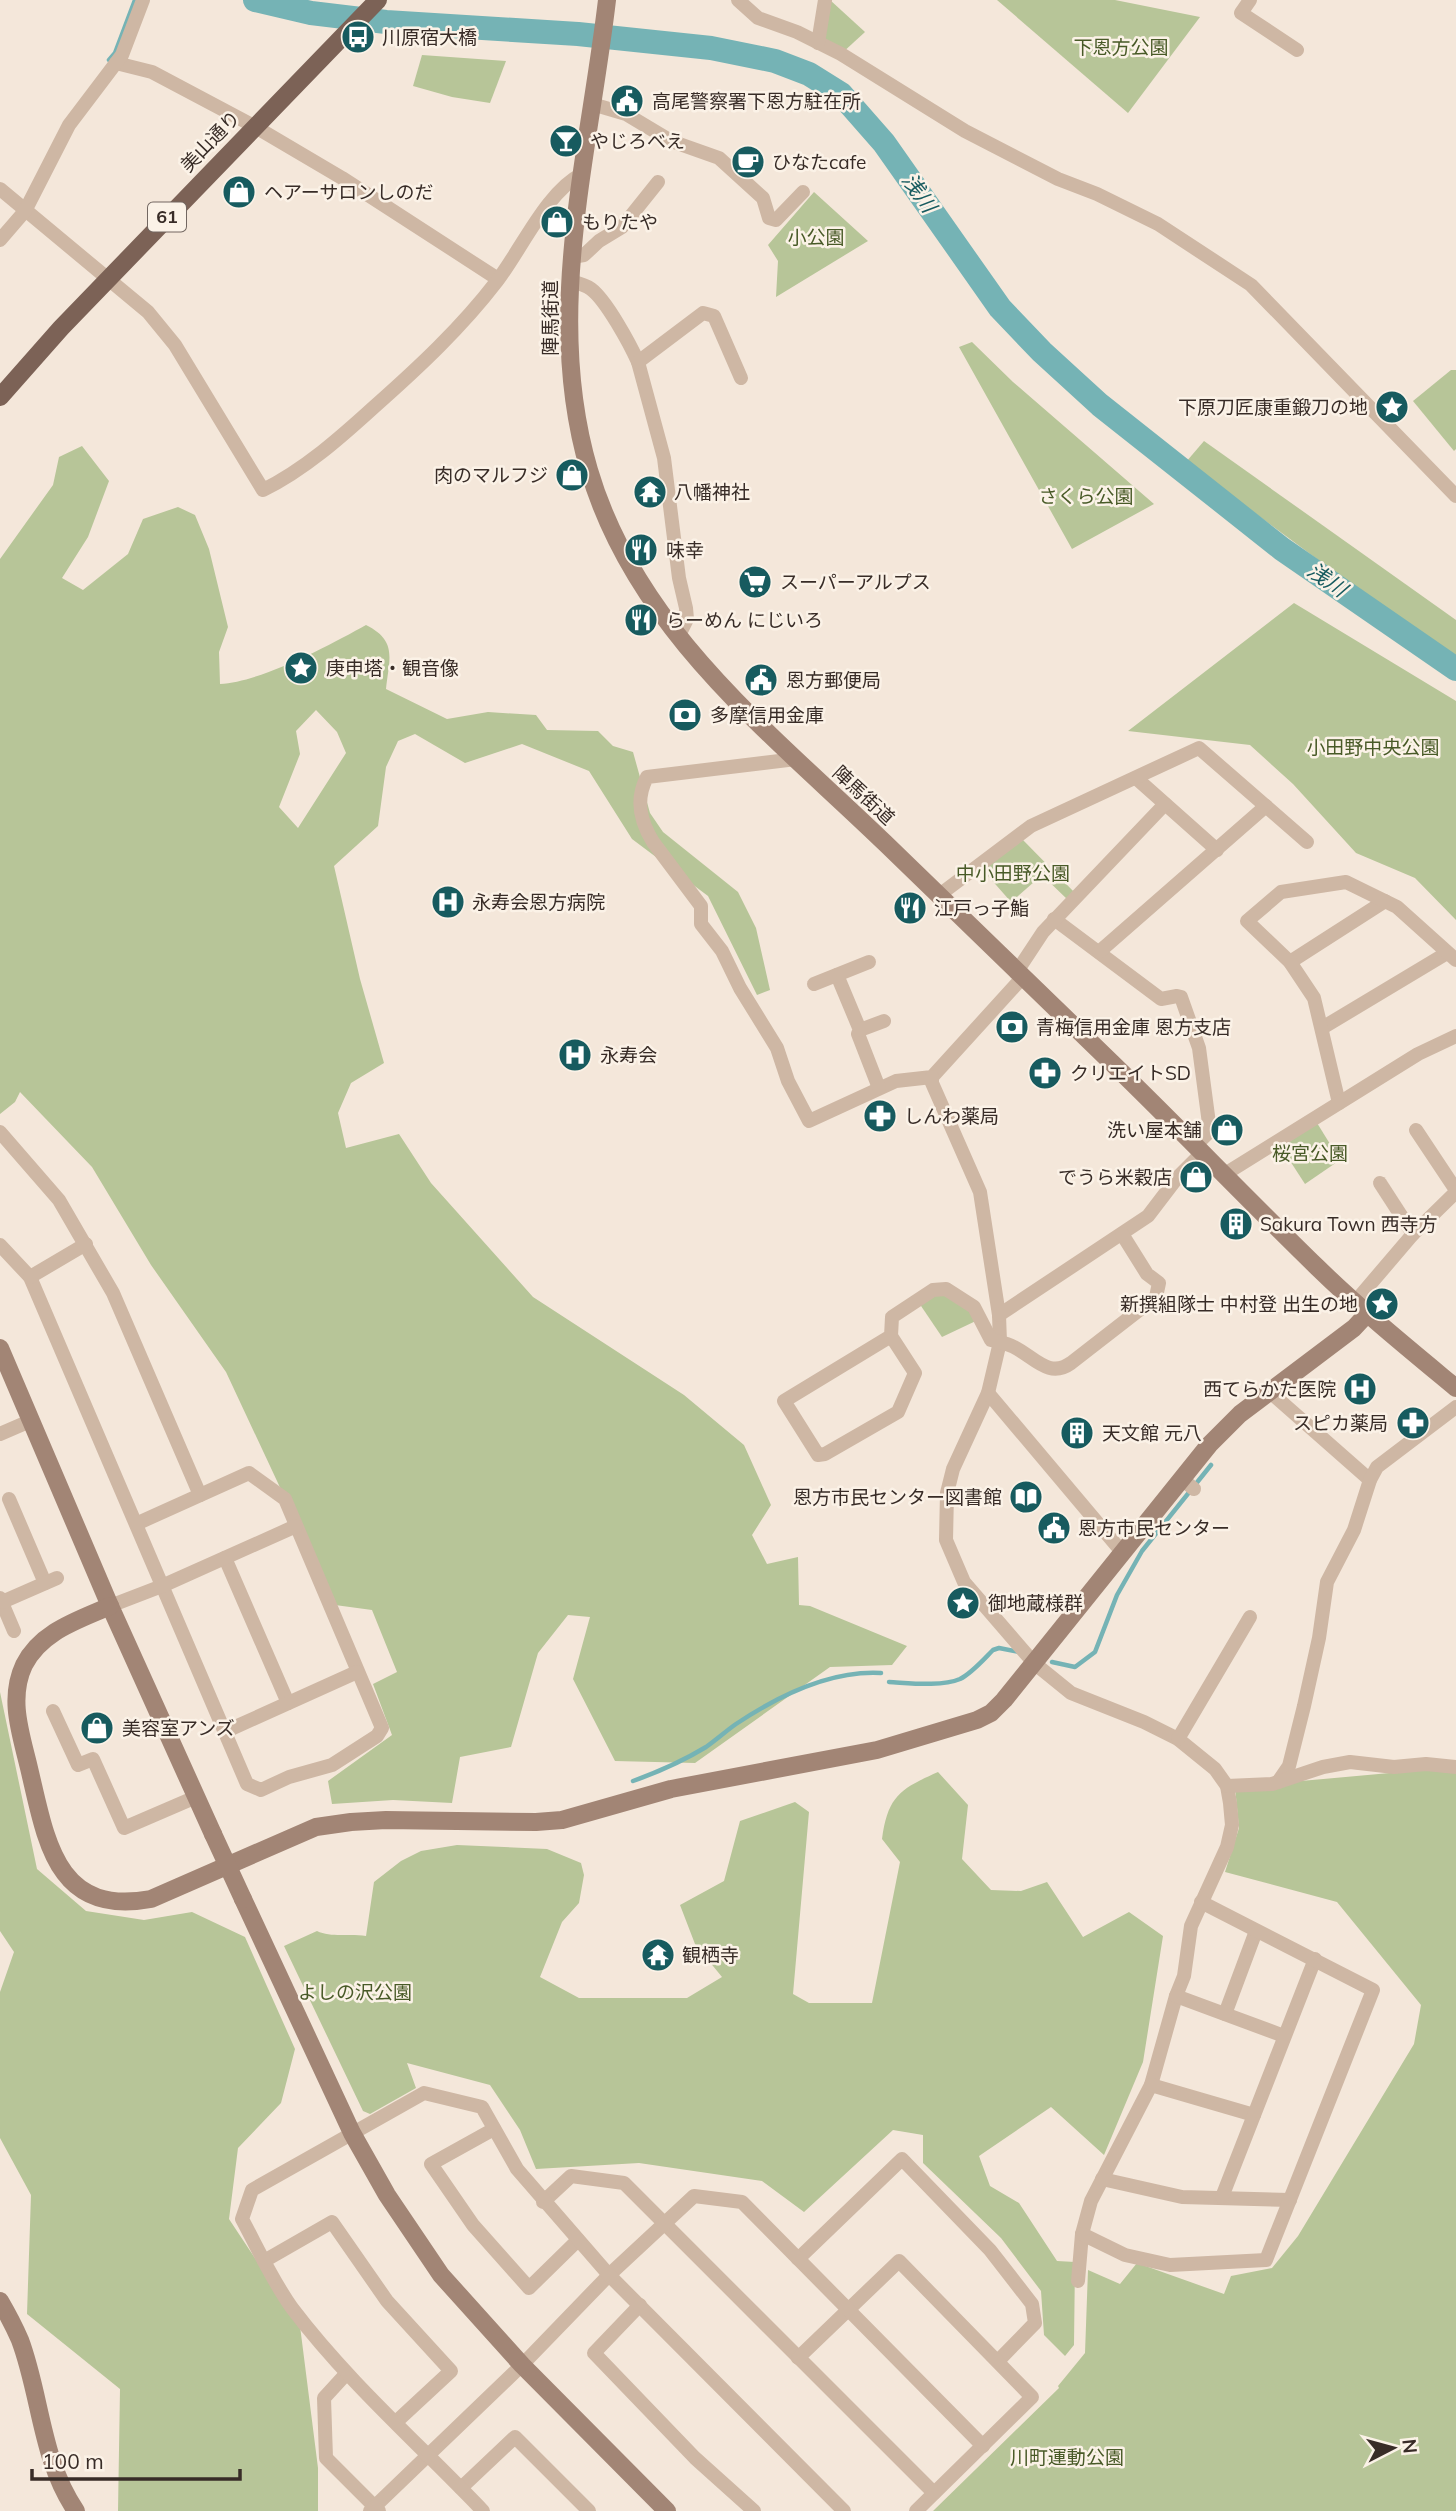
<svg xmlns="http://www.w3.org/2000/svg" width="1456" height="2511" font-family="Mulish,'Noto Sans JP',sans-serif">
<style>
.green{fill:#b7c598;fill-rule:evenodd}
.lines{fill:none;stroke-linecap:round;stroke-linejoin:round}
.stream{stroke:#75b3b5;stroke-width:4.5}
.river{stroke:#75b3b5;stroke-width:24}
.street{stroke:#ceb7a4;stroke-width:14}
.secondary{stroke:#a28575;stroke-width:18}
.primary{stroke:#7c6256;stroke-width:18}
.secondary-bridge{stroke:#a28575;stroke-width:18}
.labels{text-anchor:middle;stroke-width:5;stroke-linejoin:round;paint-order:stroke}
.shield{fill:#fbf2e7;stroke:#726761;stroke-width:2}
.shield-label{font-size:18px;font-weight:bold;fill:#382c27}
.poi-label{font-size:19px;fill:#382c27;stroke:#fbf2e7;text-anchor:start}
.park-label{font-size:19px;fill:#485a27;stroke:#fbf2e7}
.street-label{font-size:19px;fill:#382c27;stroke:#fbf2e7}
.water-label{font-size:21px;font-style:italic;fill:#175b5f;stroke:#fbf2e7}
</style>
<rect width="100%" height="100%" fill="#f4e7da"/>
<g class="green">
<polygon points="830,0 865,32 841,54 818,43"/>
<polygon points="997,0 1115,0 1200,17 1128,113"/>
<polygon points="422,55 506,61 490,103 452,97 413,86"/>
<polygon points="814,192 868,241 776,297 778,261 768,245"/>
<polygon points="972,342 1013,382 1154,504 1072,549 959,347"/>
<polygon points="1451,370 1456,370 1456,449 1454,451 1413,401"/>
<polygon points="1204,441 1456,620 1456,657 1317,559 1186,462"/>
<path d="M 82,446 L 109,481 L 88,537 L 62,578 L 83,590 L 128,554 L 143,519 L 178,507 L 195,515 L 209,549 L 228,627 L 219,652 L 220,684 C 261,682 330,645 366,625 C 398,641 389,659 386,689 L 447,719 L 488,712 L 536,715 L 547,730 L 598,731 L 613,746 L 633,752 L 650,813 L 663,832 L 738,892 L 756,928 L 770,990 L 757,995 L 708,896 L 632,839 L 589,771 L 522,744 L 465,763 L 415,734 L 398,741 L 386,767 L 378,826 L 334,866 L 360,979 L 384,1063 L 351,1083 L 338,1113 L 346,1148 L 399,1134 L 431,1183 L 533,1297 L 684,1395 L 744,1445 L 771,1505 L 752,1535 L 767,1564 L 798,1557 L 799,1605 L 810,1606 L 907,1646 L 892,1665 L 830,1667 L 695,1763 L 615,1761 L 573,1679 L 590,1617 L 568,1615 L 538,1653 L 511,1747 L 460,1757 L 452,1803 L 393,1800 L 332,1804 L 328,1781 L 392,1735 L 373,1684 L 397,1672 L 372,1610 L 335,1605 L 226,1372 L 151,1265 L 92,1167 L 20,1092 L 15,1102 L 0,1114 L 0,559 L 53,485 L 59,457 ZM 316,710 L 337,732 L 346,753 L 298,828 L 279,807 L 300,754 L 296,731 Z"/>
<polygon points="1294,603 1456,701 1456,920 1415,878 1356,853 1293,784 1250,745 1128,731"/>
<polygon points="1023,840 1076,894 1068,900 1042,875 1011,902 982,869"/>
<polygon points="1317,1123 1340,1160 1305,1184 1281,1147"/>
<polygon points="939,1288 980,1319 942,1337 917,1300"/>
<polygon points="0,1692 37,1869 86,1911 144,1920 192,1912 245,1937 295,2049 281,2103 238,2148 229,2219 300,2326 318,2468 318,2511 118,2511 120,2389 27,2314 31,2195 0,2138 0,1992 14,1952 0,1931"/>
<polygon points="1456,1767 1456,2511 933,2511 1059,2388 1058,2386 1085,2353 1088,2270 1120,2284 1137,2263 1224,2294 1231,2276 1272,2268 1298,2236 1414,2044 1421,2005 1337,1902 1225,1872 1239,1828 1235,1787"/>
<path d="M 938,1772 L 968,1805 L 962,1859 L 991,1890 L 1021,1891 L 1047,1882 L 1083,1937 L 1129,1912 L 1163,1936 L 1143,2062 L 1104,2155 L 1051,2107 L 979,2156 L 990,2186 L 1019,2203 L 1057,2261 L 1075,2262 L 1074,2345 L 1065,2356 L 1044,2335 L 1041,2291 L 1001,2238 L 923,2163 L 923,2135 L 893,2130 L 804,2212 L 762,2181 L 639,2163 L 536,2169 L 520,2130 L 490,2085 L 407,2063 L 416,2088 L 370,2114 L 363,2111 L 284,1946 L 317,1931 C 331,1938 350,1933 366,1936 L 374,1882 L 401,1861 L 421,1851 L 457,1845 L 547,1849 L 581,1863 L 584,1875 L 579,1903 L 562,1922 L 540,1977 L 579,1998 L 687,1998 L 722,1977 L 695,1944 L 680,1905 L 724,1881 L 740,1821 L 795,1802 L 809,1812 L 793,1994 L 809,2003 L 872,2003 L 900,1862 L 882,1839 C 888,1796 900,1789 938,1772 Z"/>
</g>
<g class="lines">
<g class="stream">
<polyline points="109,60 115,53 135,0"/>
<polyline points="1052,1662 1075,1667 1095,1652 1117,1595 1142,1551 1211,1465"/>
<path d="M 889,1682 C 909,1683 941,1687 960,1679 C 972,1673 984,1659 993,1650 L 999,1648 L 1019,1652"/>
<path d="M 633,1781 C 658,1772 683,1761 706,1747 C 716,1740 726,1731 736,1724 C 778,1696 829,1670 881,1673"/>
</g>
<polyline class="river" points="255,0 311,13 386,22 578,34 711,48 775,61 809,74 841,94 884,143 1000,308 1042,352 1100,405 1282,549 1456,669"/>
<g class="street">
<polyline points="738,0 758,18 797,32 841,54 965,131 1058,179 1097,194 1158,224 1251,285 1456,496"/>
<polyline points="1250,0 1241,13 1297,50"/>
<polyline points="818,43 825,0"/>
<polyline points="116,63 152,72 254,126 342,178 498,279"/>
<polyline points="592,104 626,114 671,141 719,158 763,198 769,218 776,220 803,192"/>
<path d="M 0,189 L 148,312 L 175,345 L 263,490 C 304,470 341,437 374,407 C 418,368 461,328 497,281 C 521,250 547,191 582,174"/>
<polyline points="0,240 25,211 69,125 122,55 143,0"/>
<polyline points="572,257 584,255 599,241 622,227 658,182"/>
<path d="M 569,281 C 577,283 584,284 591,289 C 606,300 630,344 638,362 L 664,458 L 679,578 L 686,608 L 687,619 L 678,637"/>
<polyline points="638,362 703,313 714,316 741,378"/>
<path d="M 796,759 L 647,777 C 635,800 640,821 653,842 L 701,906 L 701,924 L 722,951 L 740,988 L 777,1048 L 788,1081 L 809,1121 L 896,1081 L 932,1077 L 1022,978"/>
<polyline points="1136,778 1217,850"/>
<polyline points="938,896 1031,826 1199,748 1307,842"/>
<polyline points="1054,919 1161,999 1177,996 1181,997 1199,1048 1210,1131 1196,1145"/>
<polyline points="1099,952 1266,806"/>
<polyline points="1290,962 1385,901"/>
<polyline points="1016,973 1043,932 1165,804"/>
<polyline points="837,975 860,1030 858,1034 879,1088"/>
<polyline points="814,984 869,962"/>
<polyline points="1322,1028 1447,953"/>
<polyline points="860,1030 884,1021"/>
<polyline points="932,1077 932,1083 980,1192 999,1315 1000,1342 988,1393 953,1469 947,1493 946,1540 964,1582 1034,1663 1071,1693 1144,1722 1178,1739 1215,1769 1227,1786 1230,1803 1232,1825 1227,1847 1191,1926 1184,1976 1176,1996 1151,2085 1091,2201 1082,2234 1078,2281"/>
<polyline points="1339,1103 1314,998 1290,962 1247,921 1281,892 1346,882 1397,907 1456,960"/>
<polyline points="1416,1130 1456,1190"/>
<polyline points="0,1132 59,1200 113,1293 200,1495"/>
<polyline points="1225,1174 1418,1054 1456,1036"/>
<polyline points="1380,1183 1413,1234"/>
<polyline points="0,1245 30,1277 247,1784 261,1790 289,1777 332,1765 377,1736 382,1728 285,1499 249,1473 136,1524"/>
<polyline points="30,1277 86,1244"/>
<polyline points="1355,1302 1413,1234 1456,1192"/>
<polyline points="999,1315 1148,1216 1177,1178 1203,1152"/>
<path d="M 891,1336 L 784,1401 L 818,1455 L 825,1454 L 898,1412 L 915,1373 L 891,1336 L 892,1317 L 933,1290 L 946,1289 L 974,1307 L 991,1340 C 999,1342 1007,1343 1014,1347 C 1034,1357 1049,1379 1071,1363 L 1156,1297 L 1159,1283 L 1147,1274 L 1122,1234"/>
<polyline points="1270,1392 1370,1480"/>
<polyline points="988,1393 1122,1552"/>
<polyline points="0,1434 30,1421"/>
<polyline points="1182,1479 1194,1489"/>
<polyline points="9,1499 45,1583"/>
<polyline points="225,1558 288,1703"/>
<polyline points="0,1598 14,1631"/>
<polyline points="2,1602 57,1578"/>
<polyline points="110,1606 162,1586 296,1526"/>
<polyline points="53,1711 78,1765 93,1759 124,1828 196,1797"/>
<polyline points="224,1732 357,1672"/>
<polyline points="1178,1739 1250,1617"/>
<polyline points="1278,1782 1289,1766 1304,1706 1319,1638 1327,1582 1354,1530 1370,1480 1377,1467 1456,1407"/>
<polyline points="1227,1786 1272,1784 1323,1767 1350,1762 1394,1767 1426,1764 1456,1767"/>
<polyline points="1176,1996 1284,2036"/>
<polyline points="1225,2014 1256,1931"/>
<polyline points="1151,2085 1254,2115"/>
<polyline points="494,2129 431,2164 473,2225 529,2288 578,2240"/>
<polyline points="1102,2179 1182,2197 1290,2200"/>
<polyline points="1222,2197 1315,1959"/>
<polyline points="543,2202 571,2176 624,2183 934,2493"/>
<polyline points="1082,2234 1125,2255 1170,2265 1266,2260 1373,1990 1201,1902"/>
<polyline points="798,2259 902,2159 990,2250 1032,2304 1035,2323 998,2361"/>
<polyline points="264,2261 332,2222 387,2301 451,2371 396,2422"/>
<polyline points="640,2305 594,2353 695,2458 754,2511"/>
<polyline points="798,2358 899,2261 1032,2397 916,2511"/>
<polyline points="346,2374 324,2398 326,2458 379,2511"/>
<polyline points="461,2488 515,2437 589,2511"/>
<polyline points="370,2511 522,2365 609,2275 694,2196 742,2202 983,2446"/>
<path d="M 483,2511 C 419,2444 348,2382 292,2308 C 272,2280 258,2249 242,2219 L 252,2190 L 424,2093 L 482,2107 L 517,2169 L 609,2275 L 844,2511"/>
</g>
<g class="secondary">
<path d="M 607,0 C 589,155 543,315 589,470 C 636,630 770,732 885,843 C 961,916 1036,990 1112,1063 C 1181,1130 1248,1200 1317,1267 C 1361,1310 1409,1349 1456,1388"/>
<polyline points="0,1348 110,1606 213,1834"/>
<path d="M 110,1606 C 79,1620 41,1631 24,1665 C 8,1699 21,1734 29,1768 C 46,1839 55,1917 151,1899 L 316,1827 L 351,1822 L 386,1820 L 536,1822 L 562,1820 L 671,1789 L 877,1750 L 977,1720 L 991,1713 L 1004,1700 L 1209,1445 L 1240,1414 L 1354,1328 L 1367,1314"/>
<polyline points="243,1899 352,2133 387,2195 441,2275 522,2365 667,2511"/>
<path d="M 0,2301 C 7,2313 14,2326 20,2340 C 41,2396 41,2460 76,2511"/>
</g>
<polyline class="primary" points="0,397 61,328 378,0"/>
<polyline class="secondary-bridge" points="213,1834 243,1899"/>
</g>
<defs>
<symbol id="bus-disc" viewBox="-11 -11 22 22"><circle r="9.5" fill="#175b5f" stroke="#fbf2e7"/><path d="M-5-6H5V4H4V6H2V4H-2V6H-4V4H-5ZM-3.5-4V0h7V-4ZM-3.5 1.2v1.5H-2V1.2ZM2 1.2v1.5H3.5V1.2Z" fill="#fff"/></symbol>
<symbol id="civic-disc" viewBox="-11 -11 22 22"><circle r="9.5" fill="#175b5f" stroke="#fbf2e7"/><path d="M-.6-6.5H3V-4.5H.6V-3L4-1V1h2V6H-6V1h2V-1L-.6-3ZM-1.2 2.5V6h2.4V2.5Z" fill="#fff"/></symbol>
<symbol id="bar-disc" viewBox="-11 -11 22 22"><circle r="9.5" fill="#175b5f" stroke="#fbf2e7"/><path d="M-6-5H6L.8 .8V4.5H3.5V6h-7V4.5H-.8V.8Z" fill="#fff"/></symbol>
<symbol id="cafe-disc" viewBox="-11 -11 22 22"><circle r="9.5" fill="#175b5f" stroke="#fbf2e7"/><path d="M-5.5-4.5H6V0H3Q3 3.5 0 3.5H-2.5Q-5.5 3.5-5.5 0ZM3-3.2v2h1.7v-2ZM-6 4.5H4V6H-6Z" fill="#fff"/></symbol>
<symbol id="shop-disc" viewBox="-11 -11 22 22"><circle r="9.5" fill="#175b5f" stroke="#fbf2e7"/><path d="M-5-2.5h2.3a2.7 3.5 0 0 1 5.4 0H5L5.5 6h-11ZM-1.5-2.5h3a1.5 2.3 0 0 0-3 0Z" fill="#fff"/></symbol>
<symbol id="sight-disc" viewBox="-11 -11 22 22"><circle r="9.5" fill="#175b5f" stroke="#fbf2e7"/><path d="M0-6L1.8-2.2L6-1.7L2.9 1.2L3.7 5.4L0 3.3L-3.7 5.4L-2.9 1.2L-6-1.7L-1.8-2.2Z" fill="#fff"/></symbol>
<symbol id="temple-disc" viewBox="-11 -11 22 22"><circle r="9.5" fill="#175b5f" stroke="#fbf2e7"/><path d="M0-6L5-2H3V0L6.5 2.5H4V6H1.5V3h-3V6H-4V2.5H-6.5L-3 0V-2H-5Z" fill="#fff"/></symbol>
<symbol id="restaurant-disc" viewBox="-11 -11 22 22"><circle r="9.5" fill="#175b5f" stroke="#fbf2e7"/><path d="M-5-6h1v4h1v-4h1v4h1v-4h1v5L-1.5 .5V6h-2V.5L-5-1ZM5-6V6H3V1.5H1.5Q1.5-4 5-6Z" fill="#fff"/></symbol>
<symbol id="supermarket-disc" viewBox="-11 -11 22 22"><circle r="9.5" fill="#175b5f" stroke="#fbf2e7"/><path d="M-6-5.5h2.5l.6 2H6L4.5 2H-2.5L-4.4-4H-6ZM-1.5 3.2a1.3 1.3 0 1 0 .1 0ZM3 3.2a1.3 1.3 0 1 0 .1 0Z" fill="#fff"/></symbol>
<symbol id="bank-disc" viewBox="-11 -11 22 22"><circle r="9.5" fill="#175b5f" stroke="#fbf2e7"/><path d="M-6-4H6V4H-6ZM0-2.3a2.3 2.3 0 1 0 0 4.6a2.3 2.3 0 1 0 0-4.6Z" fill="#fff"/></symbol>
<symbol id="hospital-disc" viewBox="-11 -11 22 22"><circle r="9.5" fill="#175b5f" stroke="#fbf2e7"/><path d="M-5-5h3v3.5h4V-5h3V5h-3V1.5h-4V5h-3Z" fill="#fff"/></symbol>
<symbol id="pharmacy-disc" viewBox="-11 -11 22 22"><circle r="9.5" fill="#175b5f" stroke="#fbf2e7"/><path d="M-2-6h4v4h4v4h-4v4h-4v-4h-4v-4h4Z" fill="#fff"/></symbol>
<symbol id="building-disc" viewBox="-11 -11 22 22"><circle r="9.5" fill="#175b5f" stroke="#fbf2e7"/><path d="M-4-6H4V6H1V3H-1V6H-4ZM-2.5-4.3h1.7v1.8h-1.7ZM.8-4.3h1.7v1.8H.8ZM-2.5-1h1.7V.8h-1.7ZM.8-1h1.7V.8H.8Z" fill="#fff"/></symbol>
<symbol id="library-disc" viewBox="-11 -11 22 22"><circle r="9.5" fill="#175b5f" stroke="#fbf2e7"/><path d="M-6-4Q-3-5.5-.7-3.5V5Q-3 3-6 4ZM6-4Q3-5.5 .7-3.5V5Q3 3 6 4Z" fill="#fff"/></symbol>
</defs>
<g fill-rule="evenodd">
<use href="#bus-disc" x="339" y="18" width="38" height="38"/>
<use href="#civic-disc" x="608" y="82" width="38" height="38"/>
<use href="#bar-disc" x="547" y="122" width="38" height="38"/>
<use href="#cafe-disc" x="729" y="143" width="38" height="38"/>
<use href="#shop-disc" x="220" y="173" width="38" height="38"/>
<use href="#shop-disc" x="538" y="203" width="38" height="38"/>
<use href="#sight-disc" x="1373" y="388" width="38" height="38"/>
<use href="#shop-disc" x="553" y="456" width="38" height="38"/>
<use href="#temple-disc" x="631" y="473" width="38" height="38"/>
<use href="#restaurant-disc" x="622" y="531" width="38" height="38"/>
<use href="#supermarket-disc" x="736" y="563" width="38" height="38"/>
<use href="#restaurant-disc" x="622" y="601" width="38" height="38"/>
<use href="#sight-disc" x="282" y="649" width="38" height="38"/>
<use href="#civic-disc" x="742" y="661" width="38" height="38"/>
<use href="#bank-disc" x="666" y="696" width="38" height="38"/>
<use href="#hospital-disc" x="429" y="883" width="38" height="38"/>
<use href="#restaurant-disc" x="891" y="889" width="38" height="38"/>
<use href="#bank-disc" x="993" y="1008" width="38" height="38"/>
<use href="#hospital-disc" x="556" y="1036" width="38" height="38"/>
<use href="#pharmacy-disc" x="1026" y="1054" width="38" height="38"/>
<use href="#pharmacy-disc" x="861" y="1097" width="38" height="38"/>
<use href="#shop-disc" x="1208" y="1111" width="38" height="38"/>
<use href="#shop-disc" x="1177" y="1158" width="38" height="38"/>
<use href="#building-disc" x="1217" y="1205" width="38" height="38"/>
<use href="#sight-disc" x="1363" y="1285" width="38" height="38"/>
<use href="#hospital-disc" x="1341" y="1370" width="38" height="38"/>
<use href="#pharmacy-disc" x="1394" y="1404" width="38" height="38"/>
<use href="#building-disc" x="1058" y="1414" width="38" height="38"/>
<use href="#library-disc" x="1007" y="1478" width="38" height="38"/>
<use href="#civic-disc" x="1035" y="1509" width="38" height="38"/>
<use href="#sight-disc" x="944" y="1584" width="38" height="38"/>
<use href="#shop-disc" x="78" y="1709" width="38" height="38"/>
<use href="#temple-disc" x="639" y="1936" width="38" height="38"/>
</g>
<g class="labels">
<rect class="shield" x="148" y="202.5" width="38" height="29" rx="5"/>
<g class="shield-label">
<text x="167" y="223">61</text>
</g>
<g class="poi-label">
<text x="382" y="44">川原宿大橋</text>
<text x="652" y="108">高尾警察署下恩方駐在所</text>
<text x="590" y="148">やじろべえ</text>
<text x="772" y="169">ひなたcafe</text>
<text x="264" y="199">ヘアーサロンしのだ</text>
<text x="582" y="229">もりたや</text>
<text x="1368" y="414" text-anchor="end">下原刀匠康重鍛刀の地</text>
<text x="548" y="482" text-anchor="end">肉のマルフジ</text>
<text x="674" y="499">八幡神社</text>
<text x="666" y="557">味幸</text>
<text x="780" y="589">スーパーアルプス</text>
<text x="666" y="627">らーめん にじいろ</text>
<text x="326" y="675">庚申塔・観音像</text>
<text x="786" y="687">恩方郵便局</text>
<text x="710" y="722">多摩信用金庫</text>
<text x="472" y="909">永寿会恩方病院</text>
<text x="934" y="915">江戸っ子鮨</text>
<text x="1036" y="1034">青梅信用金庫 恩方支店</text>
<text x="600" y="1062">永寿会</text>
<text x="1070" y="1080">クリエイトSD</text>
<text x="904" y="1123">しんわ薬局</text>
<text x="1202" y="1137" text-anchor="end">洗い屋本舗</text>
<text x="1172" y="1184" text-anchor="end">でうら米穀店</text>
<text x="1260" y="1231">Sakura Town 西寺方</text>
<text x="1358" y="1311" text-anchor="end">新撰組隊士 中村登 出生の地</text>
<text x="1336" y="1396" text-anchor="end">西てらかた医院</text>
<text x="1388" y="1430" text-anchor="end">スピカ薬局</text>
<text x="1102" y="1440">天文館 元八</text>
<text x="1002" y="1504" text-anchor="end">恩方市民センター図書館</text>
<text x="1078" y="1535">恩方市民センター</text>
<text x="988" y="1610">御地蔵様群</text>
<text x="122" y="1735">美容室アンズ</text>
<text x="682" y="1962">観栖寺</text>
</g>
<g class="park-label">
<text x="1121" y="54">下恩方公園</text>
<text x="816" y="244">小公園</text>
<text x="1086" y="503">さくら公園</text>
<text x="1373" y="754">小田野中央公園</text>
<text x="1013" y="880">中小田野公園</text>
<text x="1310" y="1160">桜宮公園</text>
<text x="355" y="1999">よしの沢公園</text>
<text x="1067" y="2464">川町運動公園</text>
</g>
<g class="street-label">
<text transform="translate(210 141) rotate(-46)" y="7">美山通り</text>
<text transform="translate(550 318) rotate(-90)" y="7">陣馬街道</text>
<text transform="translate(864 795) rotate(43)" y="7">陣馬街道</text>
</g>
<g class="water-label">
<text transform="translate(919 193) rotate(55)" y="7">浅川</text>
<text transform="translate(1327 580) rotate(35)" y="7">浅川</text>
</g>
</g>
<g transform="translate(1393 2448) rotate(84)" stroke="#fbf2e7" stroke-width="5" paint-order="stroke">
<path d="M0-5L12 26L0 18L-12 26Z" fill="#382c27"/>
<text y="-10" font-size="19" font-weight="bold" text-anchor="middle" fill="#382c27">N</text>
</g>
<path d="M32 2469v10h208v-10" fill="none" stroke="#382c27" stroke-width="3.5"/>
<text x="42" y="2469" font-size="21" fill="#382c27" stroke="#fbf2e7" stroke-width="5" paint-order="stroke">100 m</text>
</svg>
